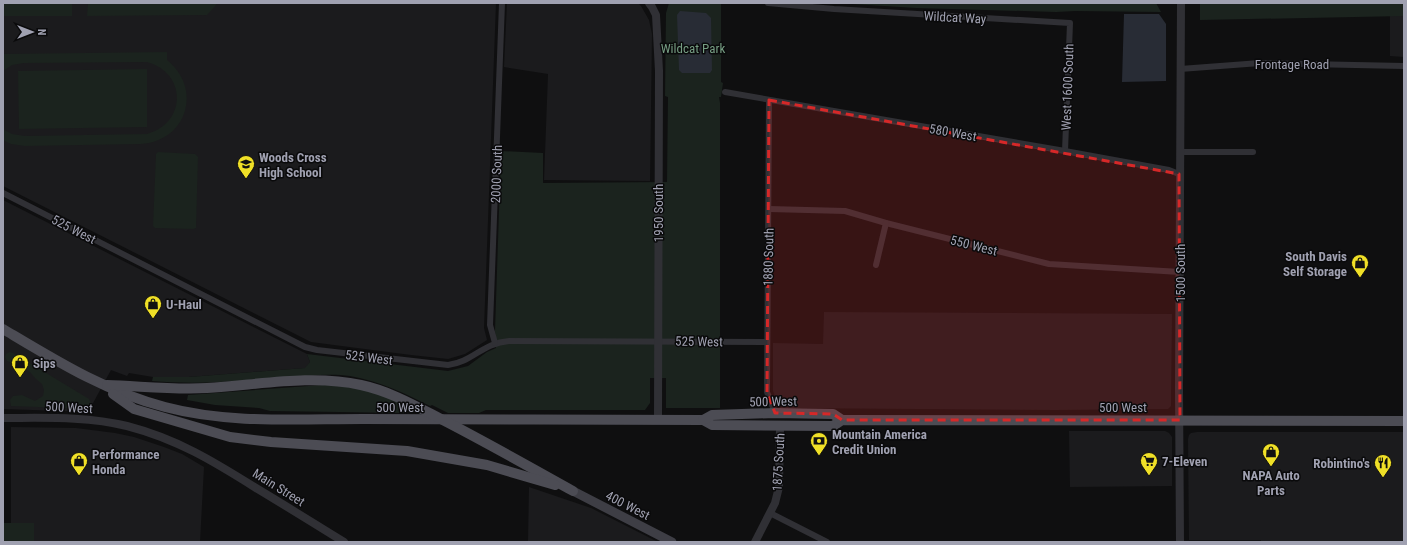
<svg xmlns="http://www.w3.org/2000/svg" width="1407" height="545" font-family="'Roboto Condensed',sans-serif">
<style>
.built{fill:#1b1b1d}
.green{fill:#1b231e}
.water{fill:#282c35}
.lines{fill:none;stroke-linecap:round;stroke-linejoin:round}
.minor{stroke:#303035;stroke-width:6}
.tertiary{stroke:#303035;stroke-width:8}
.secondary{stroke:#3e3e45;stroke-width:9}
.primary{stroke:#4c4c54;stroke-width:10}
.marked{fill:#d62828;fill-opacity:0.2;stroke:#d62828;stroke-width:3;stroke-dasharray:8 5;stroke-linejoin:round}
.labels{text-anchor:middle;stroke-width:3;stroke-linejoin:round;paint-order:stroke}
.street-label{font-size:13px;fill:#a0a1b1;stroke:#0a0a0b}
.park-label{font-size:13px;fill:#769d83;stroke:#0a0a0b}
.poi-label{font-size:13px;font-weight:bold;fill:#a0a1b1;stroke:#0a0a0b;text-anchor:start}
</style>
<rect width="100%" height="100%" fill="#0f0f10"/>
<g class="built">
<polygon points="3,3 496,3 484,328 487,340 465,354 448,359 411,355 311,342 3,186"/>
<polygon points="507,3 638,3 641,6 649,20 652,34 650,181 544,180 548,74 504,67"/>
<polygon points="1390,16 1404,16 1404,57 1390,56"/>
<polygon points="3,200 307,354 310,362 306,368 189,377 153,377 129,373 127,376 111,370 92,405 91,412 3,409"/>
<polygon points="824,312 1172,314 1171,406 1168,409 1055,410 780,408 778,405 773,391 773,343 823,344"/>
<polygon points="11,427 76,428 115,433 134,437 164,447 182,454 204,467 200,542 34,542 34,523 11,523"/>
<polygon points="1069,431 1165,431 1169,433 1172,437 1172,486 1070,487"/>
<polygon points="1197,432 1404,432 1404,542 1261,542 1261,540 1189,540 1188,439 1189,435 1191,433"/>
<polygon points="529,487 591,508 658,542 528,542"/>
</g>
<g class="green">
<rect x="3" y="3" width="69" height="13"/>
<polygon points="88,3 216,3 216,5 207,15 87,16"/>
<path d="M 669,3 L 721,3 L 721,82 L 723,83 L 721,97 L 719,97 L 720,103 L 720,408 L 666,408 L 666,378 L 650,378 L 650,403 L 645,410 L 486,410 L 479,413 L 448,413 L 432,405 L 430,406 C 404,393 379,381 350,376 C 329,373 307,376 286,378 C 241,381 197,385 152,381 L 153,377 L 189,377 L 305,368 L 310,362 L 307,354 L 448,371 L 468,366 L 487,352 L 496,348 L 495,331 L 501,151 L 543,153 L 543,183 L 667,182 L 668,97 L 665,96 L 666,13 Z"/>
<polygon points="836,3 1156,3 1161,12 1075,11 1056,12 916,8"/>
<polygon points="1200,3 1404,3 1404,16 1200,20"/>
<path d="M 167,52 L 167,60 C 203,89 187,141 141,144 L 25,146 L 11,144 L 3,140 L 3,129 L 12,134 L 25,136 L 147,134 C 187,123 187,73 147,62 L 24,63 L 12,65 L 3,71 L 3,54 Z"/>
<polygon points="147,69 147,127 19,129 18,71"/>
<polygon points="158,152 195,154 198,157 196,228 193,229 155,228 153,226 156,154"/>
<polygon points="10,352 13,353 89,399 92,405 92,409 11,406 10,400 13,396 22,395 35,401 43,396 44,390 42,384 35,378 30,372 20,366 7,361 5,357 6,354"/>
<path d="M 322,385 C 351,386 382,391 407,407 L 407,413 L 270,411 L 259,408 L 215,405 L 187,400 L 188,395 Z"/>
<rect x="3" y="523" width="31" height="19"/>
</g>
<g class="water">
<polygon points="680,11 706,13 711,18 712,70 710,73 682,73 679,70 677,15"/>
<polygon points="1124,14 1159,14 1166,24 1166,81 1122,82"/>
</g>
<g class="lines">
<g class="minor">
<polyline points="768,3 834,9 1070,23 1065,151"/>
<polyline points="1180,69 1260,63 1404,66"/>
<polyline points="725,92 1065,151 1169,170 1179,174"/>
<polyline points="769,100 767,392 775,413"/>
<polyline points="1180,152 1253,152"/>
<path d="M 3,193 L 305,347 L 317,350 L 448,365 C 473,362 482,343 509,341 L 766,342"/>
<polyline points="769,209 845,211 886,223 1049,264 1180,272"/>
<polyline points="876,265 886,223"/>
<polyline points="495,343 490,325 502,3"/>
<polyline points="770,513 827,542"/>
</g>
<g class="tertiary">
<polyline points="649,3 652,7 656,15 659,71 658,420"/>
<path d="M 3,418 C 44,418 87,416 127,426 C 177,439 213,461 256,488 C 286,506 315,524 344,542"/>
<polyline points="755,542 775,503 779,487 780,426"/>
<polyline points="1180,542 1179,388 1181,3"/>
</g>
<polyline class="secondary" points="573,491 672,542"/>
<g class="primary">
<path d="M 3,329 C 55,360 106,392 165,407 C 229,424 297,419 363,419 C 476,420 590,419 703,420 L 712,425 L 833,426 L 842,420 L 1404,421"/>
<path d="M 107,385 C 140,386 174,390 207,388 C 258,385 311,374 361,385 C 389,391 414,405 439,418 C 484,441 528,466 573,491"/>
<polyline points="113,394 134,409 230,437 271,442 407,451 487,465 555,485"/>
<polyline points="703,420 712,415 775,413 833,414 842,420"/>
</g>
</g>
<path class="marked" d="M 769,100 L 1179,174 L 1180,420 L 842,420 L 833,414 L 775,413 L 767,392 Z"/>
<defs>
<symbol id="school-pin" viewBox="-11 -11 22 30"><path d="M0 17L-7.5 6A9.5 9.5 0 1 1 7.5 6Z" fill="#f0e027" stroke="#0a0a0b"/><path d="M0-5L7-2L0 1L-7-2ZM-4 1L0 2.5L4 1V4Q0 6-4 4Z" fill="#111"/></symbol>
<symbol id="shop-pin" viewBox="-11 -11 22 30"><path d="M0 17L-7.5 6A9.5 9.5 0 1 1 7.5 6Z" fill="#f0e027" stroke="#0a0a0b"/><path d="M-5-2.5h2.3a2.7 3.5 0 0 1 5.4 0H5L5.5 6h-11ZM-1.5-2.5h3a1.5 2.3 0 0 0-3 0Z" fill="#111"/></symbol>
<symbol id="bank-pin" viewBox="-11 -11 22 30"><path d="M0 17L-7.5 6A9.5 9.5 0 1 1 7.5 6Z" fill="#f0e027" stroke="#0a0a0b"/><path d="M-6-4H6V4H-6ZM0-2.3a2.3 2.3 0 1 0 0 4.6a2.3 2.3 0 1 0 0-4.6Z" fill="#111"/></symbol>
<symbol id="supermarket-pin" viewBox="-11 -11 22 30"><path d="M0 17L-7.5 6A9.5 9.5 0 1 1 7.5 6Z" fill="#f0e027" stroke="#0a0a0b"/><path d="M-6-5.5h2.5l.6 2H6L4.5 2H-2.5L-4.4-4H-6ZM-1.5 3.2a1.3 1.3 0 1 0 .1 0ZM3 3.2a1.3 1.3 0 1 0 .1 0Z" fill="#111"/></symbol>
<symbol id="restaurant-pin" viewBox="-11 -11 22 30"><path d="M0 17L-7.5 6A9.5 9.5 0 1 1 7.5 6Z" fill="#f0e027" stroke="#0a0a0b"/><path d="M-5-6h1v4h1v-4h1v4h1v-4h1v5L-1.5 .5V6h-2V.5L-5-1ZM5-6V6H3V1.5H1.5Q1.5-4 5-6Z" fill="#111"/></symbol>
</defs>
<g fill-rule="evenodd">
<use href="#school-pin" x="236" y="154" width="20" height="27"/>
<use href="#shop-pin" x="1350" y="253" width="20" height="27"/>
<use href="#shop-pin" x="143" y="294" width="20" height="27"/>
<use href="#shop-pin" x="10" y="353" width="20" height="27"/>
<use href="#bank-pin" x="809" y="431" width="20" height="27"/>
<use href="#shop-pin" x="1261" y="442" width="20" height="27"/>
<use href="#shop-pin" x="69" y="451" width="20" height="27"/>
<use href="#supermarket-pin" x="1139" y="451" width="20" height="27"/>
<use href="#restaurant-pin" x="1373" y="453" width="20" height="27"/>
</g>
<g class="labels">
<g class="street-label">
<text transform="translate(955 17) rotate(3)" y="5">Wildcat Way</text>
<text x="1292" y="69">Frontage Road</text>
<text transform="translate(1067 87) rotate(-88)" y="5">West 1600 South</text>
<text transform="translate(953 132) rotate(10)" y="5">580 West</text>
<text transform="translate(496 174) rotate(-88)" y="5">2000 South</text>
<text transform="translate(658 213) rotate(-90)" y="5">1950 South</text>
<text transform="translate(74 229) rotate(27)" y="5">525 West</text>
<text transform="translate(974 245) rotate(14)" y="5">550 West</text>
<text transform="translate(768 257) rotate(-89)" y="5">1880 South</text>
<text transform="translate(1180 273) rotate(-90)" y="5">1500 South</text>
<text transform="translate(699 341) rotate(1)" y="5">525 West</text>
<text transform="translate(369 357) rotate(7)" y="5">525 West</text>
<text transform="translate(773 401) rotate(-1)" y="5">500 West</text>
<text transform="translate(69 407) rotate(3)" y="5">500 West</text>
<text x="400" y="412">500 West</text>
<text x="1123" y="412">500 West</text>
<text transform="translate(778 462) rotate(-87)" y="5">1875 South</text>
<text transform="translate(279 487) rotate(32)" y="5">Main Street</text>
<text transform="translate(628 505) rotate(27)" y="5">400 West</text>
</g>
<g class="park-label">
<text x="693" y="53">Wildcat Park</text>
</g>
<g class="poi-label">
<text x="259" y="162">Woods Cross<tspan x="259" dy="15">High School</tspan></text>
<text x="1347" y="261" text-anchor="end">South Davis<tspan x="1347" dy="15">Self Storage</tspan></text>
<text x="166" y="309">U-Haul</text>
<text x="33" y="368">Sips</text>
<text x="832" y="439">Mountain America<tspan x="832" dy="15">Credit Union</tspan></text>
<text x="92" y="459">Performance<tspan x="92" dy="15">Honda</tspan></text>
<text x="1162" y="466">7-Eleven</text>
<text x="1370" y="468" text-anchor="end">Robintino's</text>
<text x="1271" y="480" text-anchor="middle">NAPA Auto<tspan x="1271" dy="15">Parts</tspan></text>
</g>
</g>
<rect width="1407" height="545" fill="none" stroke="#a0a1b1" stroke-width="8"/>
<g transform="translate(32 32) rotate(90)" stroke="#0a0a0b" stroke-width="3" paint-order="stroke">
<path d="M0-3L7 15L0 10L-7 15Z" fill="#a0a1b1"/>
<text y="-6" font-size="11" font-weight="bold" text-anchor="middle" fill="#a0a1b1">N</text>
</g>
</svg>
